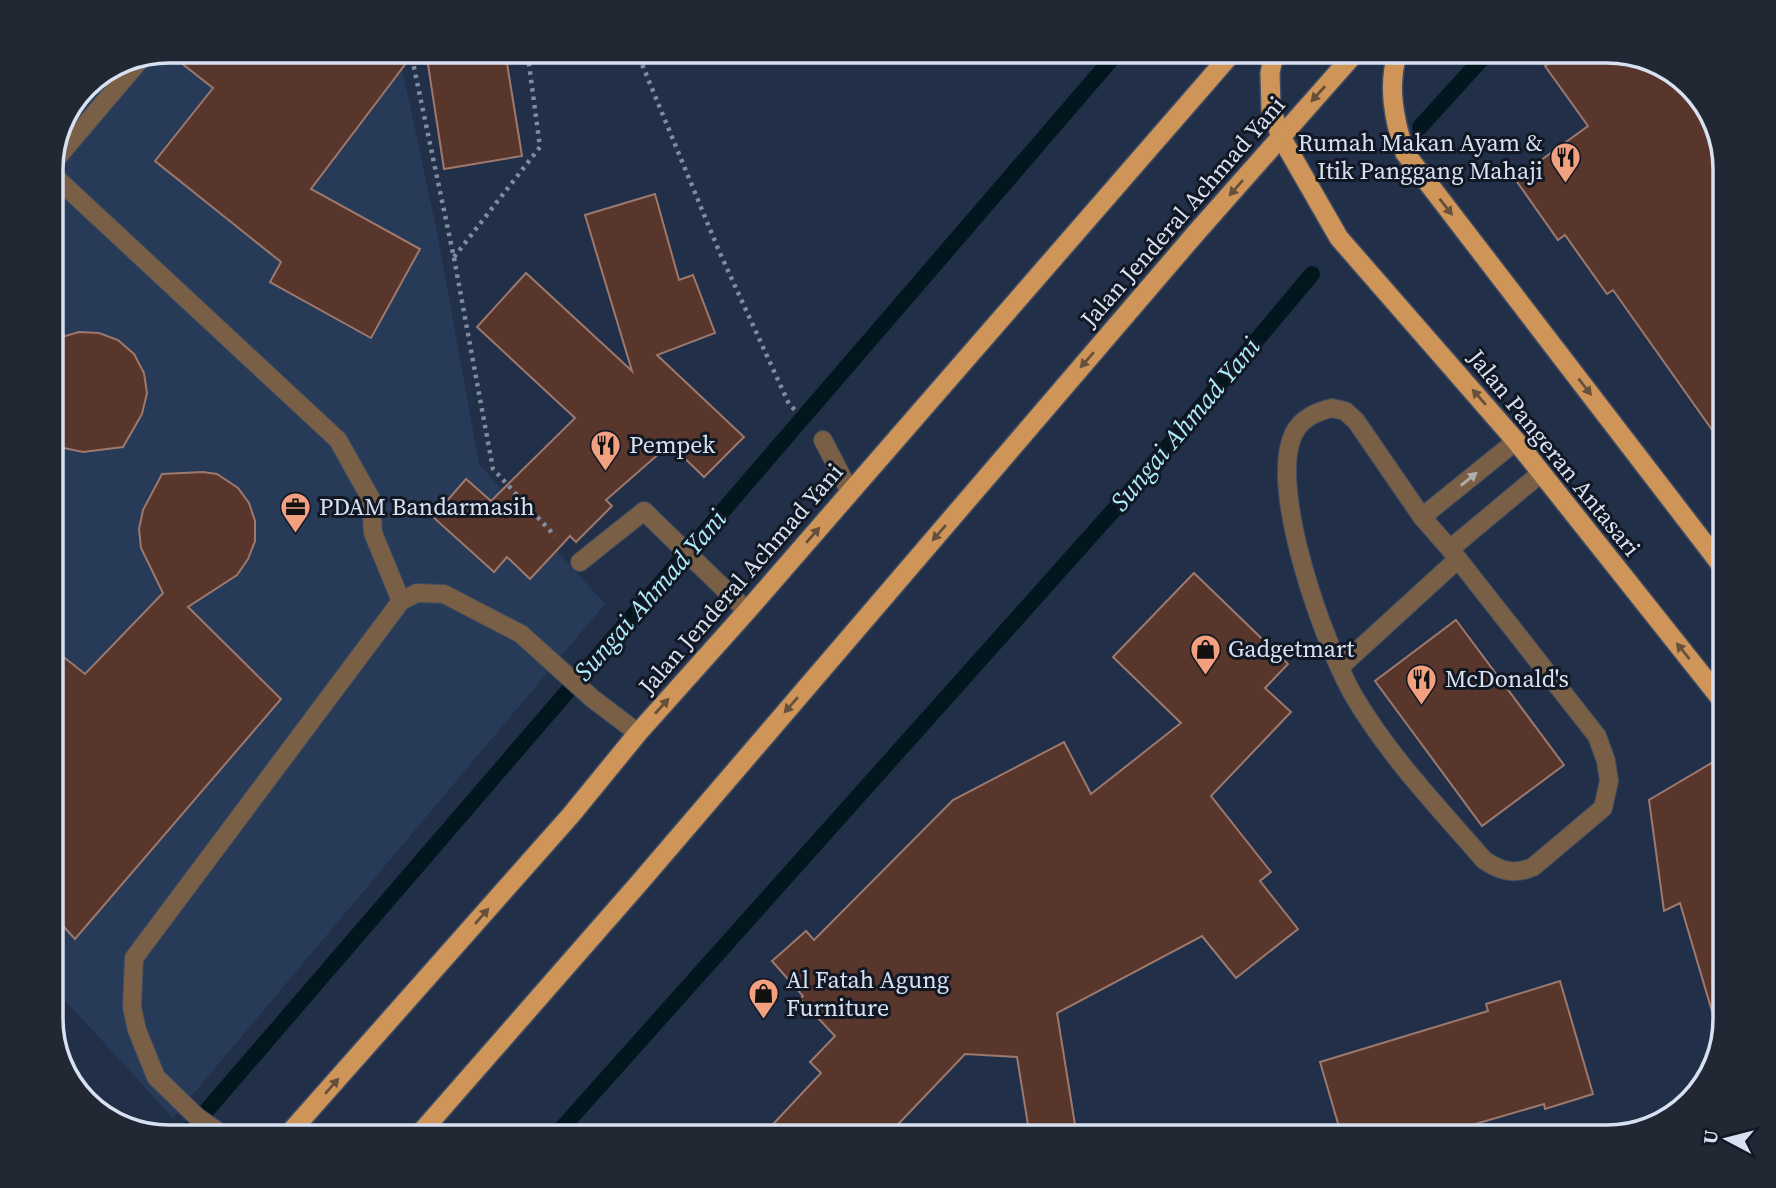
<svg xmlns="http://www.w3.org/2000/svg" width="1776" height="1188" font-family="'Source Serif 4',serif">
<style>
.built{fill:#273a57}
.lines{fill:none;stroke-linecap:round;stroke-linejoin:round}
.stream{stroke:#02171d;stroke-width:16}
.building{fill:#58362c;stroke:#9c786d;stroke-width:2}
.service-casing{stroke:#3e4c63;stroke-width:20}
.trunk-casing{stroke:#3e4c63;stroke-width:22}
.path{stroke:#7f8c9f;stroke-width:4.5;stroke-dasharray:3.5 5;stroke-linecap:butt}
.service{stroke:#785f45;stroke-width:18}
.trunk{stroke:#ce9458;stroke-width:19}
.oneway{fill:#66503b}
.oneway2{fill:#b1adac}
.labels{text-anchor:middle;stroke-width:6;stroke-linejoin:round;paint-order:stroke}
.poi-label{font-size:24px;fill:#d7e1f1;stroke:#111823;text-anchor:start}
.street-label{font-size:24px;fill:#d7e1f1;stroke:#111823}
.water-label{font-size:26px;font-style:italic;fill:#afecfd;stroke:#111823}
.rim{fill:none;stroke:#d7e1f1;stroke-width:3.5}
</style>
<rect width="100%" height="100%" fill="#213048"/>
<polygon class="built" points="400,58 438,237 479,464 605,604 173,1118 51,985 51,162 86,85 124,60"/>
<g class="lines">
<g class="stream">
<polyline points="1420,127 1489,51"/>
<polyline points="184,1137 1116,54"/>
<polyline points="554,1137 1128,494 1312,274"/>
</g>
</g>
<g class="building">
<polygon points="1566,51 1607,51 1673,71 1710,110 1725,169 1725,448 1613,290 1607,294 1565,235 1558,240 1515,179 1588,126 1545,66"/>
<polygon points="506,57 522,156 444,169 427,58"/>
<polygon points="410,58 311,189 420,249 371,338 270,282 281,262 155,161 213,88 176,59"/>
<polygon points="655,194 679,280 693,275 715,333 657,355 744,437 704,477 670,444 606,500 612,506 576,542 570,536 530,579 507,557 494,572 433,517 466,479 491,501 575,418 477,327 526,273 632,371 585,215"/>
<polygon points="79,332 99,333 118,340 134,354 144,373 147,393 142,414 123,447 83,452 64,448 51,439 51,340"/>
<polygon points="203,472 217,474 238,488 249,503 255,521 255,541 248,559 237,575 188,607 281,699 75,939 51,913 51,647 85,674 163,593 141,548 139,529 143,510 162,474"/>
<polygon points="1194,573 1288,664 1265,688 1291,712 1211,796 1271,872 1260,881 1298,929 1236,978 1202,936 1057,1013 1077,1137 1030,1137 1017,1057 965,1054 886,1137 761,1137 821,1073 810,1062 835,1036 800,999 803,996 772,961 806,931 814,940 953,800 1064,742 1091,794 1181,723 1113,657"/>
<polygon points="1456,620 1564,765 1482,826 1375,681"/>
<polygon points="1725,755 1725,1016 1714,1018 1680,903 1664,911 1649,800"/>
<polygon points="1560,981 1593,1094 1545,1109 1544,1104 1431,1137 1342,1137 1320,1062 1488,1011 1486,1004"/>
</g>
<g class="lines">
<defs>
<g id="service">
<polyline points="51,165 140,60"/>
<polyline points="51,173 338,440 371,499 373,533 401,601"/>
<path d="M 1332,408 L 1345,411 L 1356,421 L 1422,517 L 1450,549 L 1597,736 L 1606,761 L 1609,781 L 1603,808 L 1533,867 C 1514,875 1500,871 1484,860 C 1439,808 1390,757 1355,698 C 1325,647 1267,487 1294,433 C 1302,418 1316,412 1332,408 Z"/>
<polyline points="823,440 850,492"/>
<polyline points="1422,517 1516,441"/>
<polyline points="1450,549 1541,473"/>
<polyline points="580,562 644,511 747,611"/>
<polyline points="1341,666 1458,559"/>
<polyline points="226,1137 197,1117 156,1077 137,1030 132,1007 134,958 401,601 417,593 444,594 521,634 593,699 638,733"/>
</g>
<g id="trunk">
<path d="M 1398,52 C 1387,85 1394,120 1405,153 L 1725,570"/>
<polyline points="1274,53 1270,73 1271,109 1281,137 1339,238 1516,441 1725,704"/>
<polyline points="286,1137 571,815 638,733 747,611 1232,53"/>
<polyline points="417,1137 640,882 1196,233 1356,52"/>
</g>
</defs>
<use href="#service" class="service-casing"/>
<use href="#trunk" class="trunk-casing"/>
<g class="path">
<polyline points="639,57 719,251 789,404 798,413"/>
<polyline points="412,58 454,258 493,469 555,536"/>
<polyline points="454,257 540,147 528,57"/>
</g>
<use href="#service" class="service"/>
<use href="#trunk" class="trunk"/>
</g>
<defs><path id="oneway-solid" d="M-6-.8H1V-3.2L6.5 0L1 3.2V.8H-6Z" transform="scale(1.75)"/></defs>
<g class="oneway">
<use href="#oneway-solid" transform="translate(1318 94) rotate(132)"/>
<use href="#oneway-solid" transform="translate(1236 188) rotate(131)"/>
<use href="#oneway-solid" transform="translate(1446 207) rotate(52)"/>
<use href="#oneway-solid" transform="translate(1087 360) rotate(131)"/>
<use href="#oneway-solid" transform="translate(1585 387) rotate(52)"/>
<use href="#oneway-solid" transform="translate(1479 397) rotate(-131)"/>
<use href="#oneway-solid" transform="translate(939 533) rotate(131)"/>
<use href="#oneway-solid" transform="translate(813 535) rotate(-49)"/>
<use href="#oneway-solid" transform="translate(1683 651) rotate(-129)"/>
<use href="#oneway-solid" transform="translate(791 705) rotate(131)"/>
<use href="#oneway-solid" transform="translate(662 706) rotate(-48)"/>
<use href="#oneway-solid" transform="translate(482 916) rotate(-49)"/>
<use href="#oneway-solid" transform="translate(332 1086) rotate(-49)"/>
</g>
<use class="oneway2" href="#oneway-solid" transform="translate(1469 479) rotate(-39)"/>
<defs>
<symbol id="restaurant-pin" viewBox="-11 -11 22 30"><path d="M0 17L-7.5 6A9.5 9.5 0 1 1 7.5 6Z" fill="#f2a080" stroke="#111823"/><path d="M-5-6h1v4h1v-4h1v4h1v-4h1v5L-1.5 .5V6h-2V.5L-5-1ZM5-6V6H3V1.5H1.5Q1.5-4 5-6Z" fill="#111"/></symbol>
<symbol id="office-pin" viewBox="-11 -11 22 30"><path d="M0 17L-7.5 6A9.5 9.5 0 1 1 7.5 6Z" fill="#f2a080" stroke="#111823"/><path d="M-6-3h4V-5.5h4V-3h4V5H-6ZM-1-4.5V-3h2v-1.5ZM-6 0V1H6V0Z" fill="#111"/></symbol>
<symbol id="shop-pin" viewBox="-11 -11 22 30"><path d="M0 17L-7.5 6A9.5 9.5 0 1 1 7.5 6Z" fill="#f2a080" stroke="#111823"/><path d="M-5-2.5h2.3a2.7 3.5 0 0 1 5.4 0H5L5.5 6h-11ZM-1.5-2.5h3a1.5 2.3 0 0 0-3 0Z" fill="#111"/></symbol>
</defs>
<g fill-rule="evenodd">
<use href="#restaurant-pin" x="1548" y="140" width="35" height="47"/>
<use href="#restaurant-pin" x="588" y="428" width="35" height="47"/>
<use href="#office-pin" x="278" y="490" width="35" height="47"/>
<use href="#shop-pin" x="1188" y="632" width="35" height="47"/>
<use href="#restaurant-pin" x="1404" y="662" width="35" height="47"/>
<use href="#shop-pin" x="746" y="976" width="35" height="47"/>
</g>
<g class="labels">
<g class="poi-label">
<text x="1543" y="151" text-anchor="end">Rumah Makan Ayam &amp;<tspan x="1543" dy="28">Itik Panggang Mahaji</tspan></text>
<text x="629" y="453">Pempek</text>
<text x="319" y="515">PDAM Bandarmasih</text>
<text x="1228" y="657">Gadgetmart</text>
<text x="1445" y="687">McDonald's</text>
<text x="786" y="988">Al Fatah Agung<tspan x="786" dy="28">Furniture</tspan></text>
</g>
<g class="street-label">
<text transform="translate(1183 212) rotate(-49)" y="8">Jalan Jenderal Achmad Yani</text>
<text transform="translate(1554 453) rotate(51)" y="8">Jalan Pangeran Antasari</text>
<text transform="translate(741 579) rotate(-49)" y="8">Jalan Jenderal Achmad Yani</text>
</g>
<g class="water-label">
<text transform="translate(1185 424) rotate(-50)" y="9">Sungai Ahmad Yani</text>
<text transform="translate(650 595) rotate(-49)" y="9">Sungai Ahmad Yani</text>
</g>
</g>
<path d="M0 0H1776V1188H0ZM169 63H1607A106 106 0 0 1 1713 169V1019A106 106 0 0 1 1607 1125H169A106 106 0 0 1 63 1019V169A106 106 0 0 1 169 63Z" fill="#212833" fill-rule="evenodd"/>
<path class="rim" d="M169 63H1607A106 106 0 0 1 1713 169V1019A106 106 0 0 1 1607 1125H169A106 106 0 0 1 63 1019V169A106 106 0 0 1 169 63Z"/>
<g transform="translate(1727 1139) rotate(277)" stroke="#111823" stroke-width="5" paint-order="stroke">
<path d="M0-5L12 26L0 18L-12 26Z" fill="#d7e1f1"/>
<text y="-10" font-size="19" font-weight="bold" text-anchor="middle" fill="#d7e1f1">U</text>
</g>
</svg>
